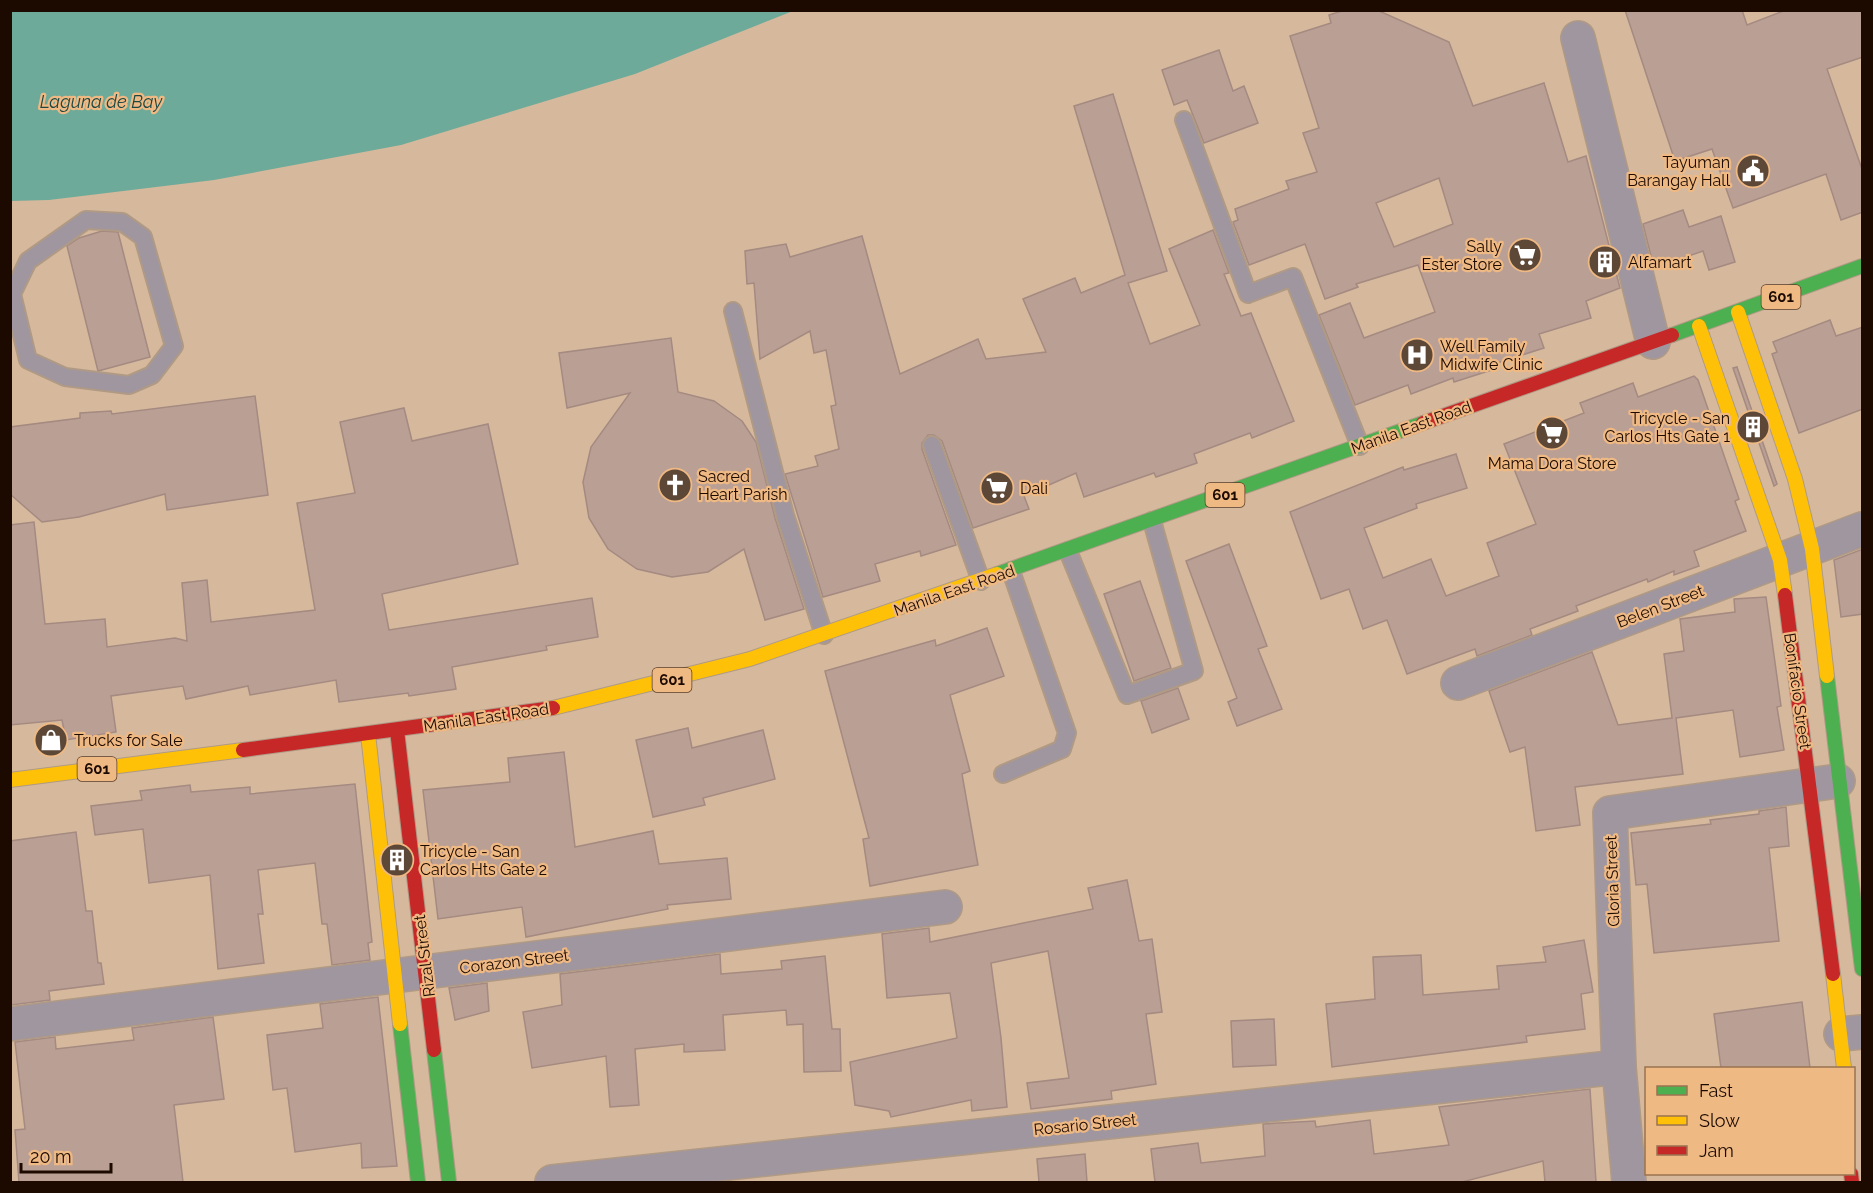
<svg xmlns="http://www.w3.org/2000/svg" width="1873" height="1193" font-family="Raleway,sans-serif">
<style>
.water{fill:#6eaa99}
.building{fill:#ba9f95;stroke:#a48a80;stroke-width:1.5;fill-rule:evenodd}
.lines{fill:none;stroke-linecap:round;stroke-linejoin:round}
.lane-casing{stroke:#b09a85;stroke-width:20}
.street-casing{stroke:#b09a85;stroke-width:36}
.fast-casing{stroke:#b09a85;stroke-width:16}
.slow-casing{stroke:#b09a85;stroke-width:16}
.jam-casing{stroke:#b09a85;stroke-width:16}
.lane{stroke:#a0969f;stroke-width:16}
.street{stroke:#a0969f;stroke-width:33}
.fast{stroke:#4caf50;stroke-width:14}
.slow{stroke:#ffc107;stroke-width:14}
.jam{stroke:#c62828;stroke-width:14}
.labels{text-anchor:middle;stroke-width:4.5;stroke-linejoin:round;paint-order:stroke}
.shield{fill:#efb984;stroke:#5b3e28;stroke-width:1.5}
.shield-label{font-size:15px;font-weight:bold;fill:#1c0a00}
.poi-label{font-size:16px;fill:#1c0a00;stroke:#efb984;text-anchor:start}
.street-label{font-size:16px;fill:#1c0a00;stroke:#efb984}
.water-label{font-size:18px;font-style:italic;fill:#1c4843;stroke:#efb984}
</style>
<rect width="100%" height="100%" fill="#d6b99c"/>
<polygon class="water" points="10,11 11,10 793,11 635,74 401,145 214,180 49,200 11,201"/>
<g class="building">
<path d="M 1345,10 L 1377,10 L 1449,42 L 1473,106 L 1544,83 L 1568,162 L 1586,156 L 1620,288 L 1586,301 L 1591,318 L 1539,334 L 1544,348 L 1494,364 L 1495,369 L 1454,382 L 1453,378 L 1411,394 L 1408,385 L 1355,405 L 1319,315 L 1350,303 L 1364,338 L 1435,312 L 1418,265 L 1356,284 L 1358,287 L 1325,299 L 1305,244 L 1249,265 L 1233,222 L 1238,220 L 1235,209 L 1289,189 L 1286,181 L 1317,172 L 1303,133 L 1319,128 L 1290,36 L 1331,23 L 1329,15 ZM 1439,178 L 1453,224 L 1394,247 L 1376,203 Z"/>
<polygon points="1625,10 1742,10 1747,25 1786,10 1863,10 1863,57 1827,69 1863,172 1863,212 1841,220 1826,174 1733,208 1712,149 1675,161"/>
<polygon points="1219,50 1233,91 1244,86 1258,123 1204,143 1187,100 1174,105 1162,70"/>
<polygon points="1113,94 1167,271 1128,283 1150,344 1200,325 1169,249 1213,230 1229,273 1224,274 1241,316 1251,313 1294,421 1252,438 1250,433 1194,454 1197,463 1156,477 1154,473 1084,497 1076,473 1024,496 1029,509 973,528 942,441 934,435 928,435 922,443 922,449 956,545 921,556 920,551 875,564 880,581 823,597 785,474 818,466 815,456 839,449 831,406 836,405 826,350 814,353 810,331 760,359 754,283 747,284 745,251 786,244 790,257 862,236 900,374 978,339 986,359 1046,352 1023,299 1075,278 1081,293 1125,275 1074,106"/>
<polygon points="1683,210 1689,227 1721,216 1735,262 1709,270 1703,251 1654,268 1643,224"/>
<polygon points="102,231 118,232 150,357 98,371 67,246 79,238"/>
<polygon points="1830,320 1836,336 1863,327 1863,409 1799,433 1772,354 1777,352 1773,342"/>
<polygon points="671,338 678,392 714,401 742,421 756,442 775,518 804,609 765,620 744,549 708,572 672,577 637,569 608,549 589,518 583,482 591,447 630,393 567,408 559,353"/>
<polygon points="1737,367 1777,484 1774,486 1733,368"/>
<polygon points="1694,376 1698,380 1739,499 1735,501 1746,531 1694,551 1699,566 1674,575 1674,571 1648,582 1647,579 1576,606 1578,611 1530,629 1532,635 1477,656 1475,649 1407,674 1387,620 1363,629 1349,589 1321,599 1290,512 1403,467 1404,470 1456,454 1467,488 1416,504 1417,508 1364,528 1383,578 1431,559 1446,596 1499,576 1487,543 1536,524 1504,444 1584,413 1580,403 1633,383 1638,397"/>
<polygon points="255,396 268,495 167,510 165,494 79,517 42,522 10,494 10,427 80,418 80,413 111,411 112,414"/>
<polygon points="404,408 412,441 488,424 518,564 382,594 389,630 592,598 598,637 546,646 547,650 452,667 456,689 409,696 408,693 339,702 336,680 250,695 248,686 186,699 183,686 111,696 116,732 66,740 62,720 10,725 10,525 34,522 45,624 105,619 107,647 175,638 187,641 182,583 207,580 211,622 315,610 297,503 355,493 340,422"/>
<polygon points="1229,544 1267,646 1258,649 1282,709 1237,726 1228,702 1237,698 1186,561"/>
<polygon points="1863,549 1863,614 1841,617 1834,560"/>
<polygon points="1140,581 1171,668 1134,681 1104,594"/>
<polygon points="1766,597 1781,706 1777,707 1784,750 1740,757 1733,710 1676,718 1683,774 1575,787 1580,825 1536,831 1525,747 1510,752 1489,691 1592,652 1618,725 1672,718 1664,654 1684,651 1680,619 1735,612 1734,599"/>
<polygon points="987,628 1004,676 950,695 970,771 962,774 978,865 870,886 863,839 869,838 825,671 935,640 936,646"/>
<polygon points="1178,688 1189,719 1152,733 1141,701"/>
<polygon points="688,728 692,748 763,730 775,779 703,798 705,805 653,817 636,740"/>
<polygon points="564,752 575,847 653,831 659,864 727,858 731,899 667,905 668,909 526,937 522,907 438,919 423,790 510,782 508,758"/>
<polygon points="355,784 372,942 368,943 370,960 332,965 327,924 322,924 315,863 258,870 263,914 258,914 264,963 218,969 210,875 149,883 143,829 95,835 91,806 142,800 140,791 190,785 191,792 250,787 250,794"/>
<polygon points="1786,807 1789,846 1769,848 1779,941 1654,953 1647,884 1636,885 1631,833 1711,824 1710,820 1759,814 1759,811"/>
<polygon points="76,832 86,911 92,911 98,963 101,963 104,984 49,991 50,1000 11,1005 10,841"/>
<polygon points="1127,880 1139,941 1152,939 1162,1012 1146,1014 1156,1084 1111,1091 1112,1099 1031,1109 1027,1083 1069,1078 1048,951 991,963 1001,1038 1007,1107 972,1111 971,1100 891,1117 889,1111 855,1105 850,1062 957,1038 950,993 887,998 882,934 929,928 930,942 1093,909 1088,888"/>
<polygon points="1584,940 1593,992 1581,994 1585,1029 1526,1036 1527,1042 1332,1067 1326,1004 1375,999 1373,957 1421,955 1423,995 1499,989 1497,966 1546,962 1543,947"/>
<polygon points="720,954 721,974 782,969 781,961 825,956 832,1029 840,1029 841,1071 804,1072 803,1024 787,1025 786,1010 723,1015 725,1050 684,1052 684,1044 635,1049 639,1105 610,1107 606,1056 532,1068 523,1012 562,1005 560,974"/>
<polygon points="487,983 489,1011 455,1020 449,988"/>
<polygon points="378,997 397,1166 362,1168 361,1143 295,1152 287,1088 273,1090 267,1035 323,1028 320,1004"/>
<polygon points="1802,1002 1810,1068 1721,1068 1714,1014"/>
<polygon points="213,1017 224,1099 174,1105 183,1182 19,1182 15,1130 25,1129 15,1042 55,1037 56,1049 134,1040 132,1028"/>
<polygon points="1274,1019 1276,1065 1233,1067 1231,1021"/>
<polygon points="1590,1089 1596,1182 1545,1182 1543,1161 1462,1182 1155,1182 1151,1149 1198,1143 1201,1163 1265,1156 1263,1124 1315,1121 1316,1127 1370,1120 1374,1154 1449,1145 1439,1107"/>
<polygon points="1085,1154 1087,1182 1039,1182 1037,1159"/>
</g>
<g class="lines">
<defs>
<g id="lane">
<polyline points="1184,120 1248,294 1293,277 1360,446"/>
<polygon points="86,220 122,222 143,237 174,346 152,375 129,385 65,377 28,360 12,294 28,261"/>
<polyline points="733,311 785,515 824,635"/>
<polyline points="932,445 981,581"/>
<polyline points="1068,551 1127,695 1194,671 1152,521"/>
<polyline points="1003,774 1062,749 1067,733 1011,571"/>
</g>
<g id="street">
<polyline points="1578,38 1653,342"/>
<polyline points="1458,683 1862,529"/>
<polyline points="10,1024 945,907"/>
<polyline points="1841,1034 1862,1032"/>
<polyline points="552,1182 1619,1067"/>
<polyline points="1629,1182 1619,1067 1610,813 1838,781"/>
</g>
<g id="fast">
<polyline points="1672,335 1862,266"/>
<polyline points="997,574 1423,423"/>
<polyline points="1827,676 1862,969"/>
<polyline points="400,1024 418,1182"/>
<polyline points="434,1050 449,1182"/>
</g>
<g id="slow">
<polyline points="1738,312 1795,479 1812,549 1827,676"/>
<polyline points="1699,326 1780,560 1785,595"/>
<polyline points="553,708 750,659 997,574"/>
<polyline points="368,734 400,1024"/>
<polyline points="10,780 243,750"/>
<polyline points="1833,974 1844,1068"/>
</g>
<g id="jam">
<polyline points="1423,423 1672,335"/>
<polyline points="1785,595 1833,974"/>
<polyline points="397,730 434,1050"/>
<polyline points="243,750 553,708"/>
<polyline points="1851,1174 1852,1182"/>
</g>
</defs>
<use href="#lane" class="lane-casing"/>
<use href="#street" class="street-casing"/>
<use href="#fast" class="fast-casing"/>
<use href="#slow" class="slow-casing"/>
<use href="#jam" class="jam-casing"/>
<use href="#lane" class="lane"/>
<use href="#street" class="street"/>
<use href="#fast" class="fast"/>
<use href="#slow" class="slow"/>
<use href="#jam" class="jam"/>
</g>
<defs>
<symbol id="civic-disc" viewBox="-11 -11 22 22"><circle r="9.5" fill="#5d4737" stroke="#efb984"/><path d="M-.6-6.5H3V-4.5H.6V-3L4-1V1h2V6H-6V1h2V-1L-.6-3ZM-1.2 2.5V6h2.4V2.5Z" fill="#fff"/></symbol>
<symbol id="supermarket-disc" viewBox="-11 -11 22 22"><circle r="9.5" fill="#5d4737" stroke="#efb984"/><path d="M-6-5.5h2.5l.6 2H6L4.5 2H-2.5L-4.4-4H-6ZM-1.5 3.2a1.3 1.3 0 1 0 .1 0ZM3 3.2a1.3 1.3 0 1 0 .1 0Z" fill="#fff"/></symbol>
<symbol id="building-disc" viewBox="-11 -11 22 22"><circle r="9.5" fill="#5d4737" stroke="#efb984"/><path d="M-4-6H4V6H1V3H-1V6H-4ZM-2.5-4.3h1.7v1.8h-1.7ZM.8-4.3h1.7v1.8H.8ZM-2.5-1h1.7V.8h-1.7ZM.8-1h1.7V.8H.8Z" fill="#fff"/></symbol>
<symbol id="hospital-disc" viewBox="-11 -11 22 22"><circle r="9.5" fill="#5d4737" stroke="#efb984"/><path d="M-5-5h3v3.5h4V-5h3V5h-3V1.5h-4V5h-3Z" fill="#fff"/></symbol>
<symbol id="church-disc" viewBox="-11 -11 22 22"><circle r="9.5" fill="#5d4737" stroke="#efb984"/><path d="M-1.2-6h2.4v3.5h3.3v2.4h-3.3V6h-2.4V-.1h-3.3v-2.4h3.3Z" fill="#fff"/></symbol>
<symbol id="shop-disc" viewBox="-11 -11 22 22"><circle r="9.5" fill="#5d4737" stroke="#efb984"/><path d="M-5-2.5h2.3a2.7 3.5 0 0 1 5.4 0H5L5.5 6h-11ZM-1.5-2.5h3a1.5 2.3 0 0 0-3 0Z" fill="#fff"/></symbol>
</defs>
<g fill-rule="evenodd">
<use href="#civic-disc" x="1734" y="152" width="38" height="38"/>
<use href="#supermarket-disc" x="1506" y="236" width="38" height="38"/>
<use href="#building-disc" x="1586" y="243" width="38" height="38"/>
<use href="#hospital-disc" x="1398" y="336" width="38" height="38"/>
<use href="#building-disc" x="1734" y="408" width="38" height="38"/>
<use href="#supermarket-disc" x="1533" y="414" width="38" height="38"/>
<use href="#church-disc" x="656" y="466" width="38" height="38"/>
<use href="#supermarket-disc" x="978" y="469" width="38" height="38"/>
<use href="#shop-disc" x="32" y="721" width="38" height="38"/>
<use href="#building-disc" x="378" y="841" width="38" height="38"/>
</g>
<g class="labels">
<g class="shield">
<rect x="1761.5" y="285" width="39" height="24" rx="4.5"/>
<rect x="1205.5" y="483" width="39" height="24" rx="4.5"/>
<rect x="652.5" y="668" width="39" height="24" rx="4.5"/>
<rect x="77.5" y="757" width="39" height="24" rx="4.5"/>
</g>
<g class="shield-label">
<text x="1781" y="302">601</text>
<text x="1225" y="500">601</text>
<text x="672" y="685">601</text>
<text x="97" y="774">601</text>
</g>
<g class="poi-label">
<text x="1730" y="168" text-anchor="end">Tayuman<tspan x="1730" dy="18">Barangay Hall</tspan></text>
<text x="1502" y="252" text-anchor="end">Sally<tspan x="1502" dy="18">Ester Store</tspan></text>
<text x="1628" y="268">Alfamart</text>
<text x="1440" y="352">Well Family<tspan x="1440" dy="18">Midwife Clinic</tspan></text>
<text x="1730" y="424" text-anchor="end">Tricycle - San<tspan x="1730" dy="18">Carlos Hts Gate 1</tspan></text>
<text x="1552" y="469" text-anchor="middle">Mama Dora Store</text>
<text x="698" y="482">Sacred<tspan x="698" dy="18">Heart Parish</tspan></text>
<text x="1020" y="494">Dali</text>
<text x="74" y="746">Trucks for Sale</text>
<text x="420" y="857">Tricycle - San<tspan x="420" dy="18">Carlos Hts Gate 2</tspan></text>
</g>
<g class="street-label">
<text transform="translate(1411 427) rotate(-20)" y="6">Manila East Road</text>
<text transform="translate(954 590) rotate(-19)" y="6">Manila East Road</text>
<text transform="translate(1660 606) rotate(-21)" y="6">Belen Street</text>
<text transform="translate(1798 691) rotate(82)" y="6">Bonifacio Street</text>
<text transform="translate(486 717) rotate(-8)" y="6">Manila East Road</text>
<text transform="translate(1612 881) rotate(-92)" y="6">Gloria Street</text>
<text transform="translate(424 956) rotate(-97)" y="6">Rizal Street</text>
<text transform="translate(514 961) rotate(-7)" y="6">Corazon Street</text>
<text transform="translate(1085 1124) rotate(-6)" y="6">Rosario Street</text>
</g>
<g class="water-label">
<text x="101" y="108">Laguna de Bay</text>
</g>
</g>
<rect width="1873" height="1193" fill="none" stroke="#1c0a00" stroke-width="24"/>
<rect x="1645" y="1067" width="210" height="108" fill="#efb984" stroke="#9b734f" stroke-width="1.5"/>
<rect x="1657" y="1086" width="30" height="9" fill="#4caf50" stroke="#9b734f" stroke-width="1.5"/>
<text x="1699" y="1097" font-size="18" fill="#1c0a00">Fast</text>
<rect x="1657" y="1116" width="30" height="9" fill="#ffc107" stroke="#9b734f" stroke-width="1.5"/>
<text x="1699" y="1127" font-size="18" fill="#1c0a00">Slow</text>
<rect x="1657" y="1146" width="30" height="9" fill="#c62828" stroke="#9b734f" stroke-width="1.5"/>
<text x="1699" y="1157" font-size="18" fill="#1c0a00">Jam</text>
<path d="M21 1163v9h90v-9" fill="none" stroke="#1c0a00" stroke-width="3"/>
<text x="30" y="1163" font-size="18" fill="#1c0a00" stroke="#efb984" stroke-width="4.5" paint-order="stroke">20 m</text>
</svg>
